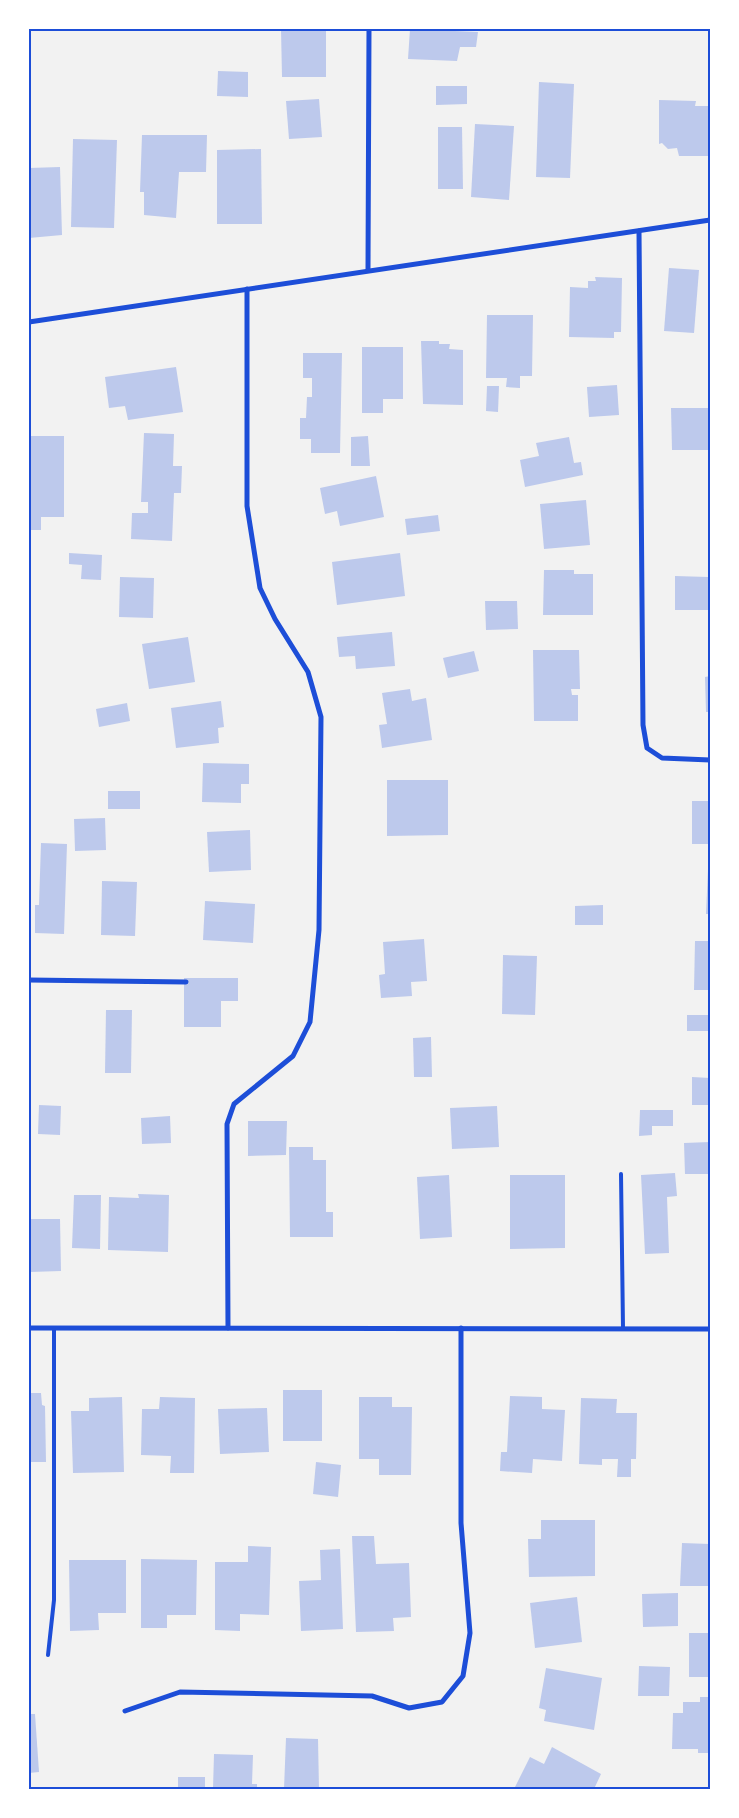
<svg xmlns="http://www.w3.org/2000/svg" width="739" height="1818" font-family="'Titillium Web',sans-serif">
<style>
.building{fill:#bdc9ec}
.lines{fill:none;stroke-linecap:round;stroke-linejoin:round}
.service{stroke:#1d4ed8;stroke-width:4}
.minor{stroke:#1d4ed8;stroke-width:5}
.neatline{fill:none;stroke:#1d4ed8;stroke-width:2}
</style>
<rect width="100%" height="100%" fill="#f2f2f2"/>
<g class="building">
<polygon points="281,29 326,29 326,77 282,77"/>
<polygon points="410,29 455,29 455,31 478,32 476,47 460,47 457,61 408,59"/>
<polygon points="218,71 248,72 248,97 217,96"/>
<polygon points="539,82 574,84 570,178 536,177"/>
<polygon points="436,86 467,86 467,104 436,105"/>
<polygon points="319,99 322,137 289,139 286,101"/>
<polygon points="659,100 696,101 695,106 710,106 710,156 679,156 677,148 668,149 662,143 659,144"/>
<polygon points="475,124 514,126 509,200 471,197"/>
<polygon points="438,127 462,127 463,189 438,189"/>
<polygon points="142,135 207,135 206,172 179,172 176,218 144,215 144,192 140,192"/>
<polygon points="73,139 117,140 114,228 71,227"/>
<polygon points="261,149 262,224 217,224 217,150"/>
<polygon points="60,167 62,235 29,238 29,168"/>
<polygon points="669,268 699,270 694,333 664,331"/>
<polygon points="595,277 622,278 621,332 614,332 614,338 569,337 570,287 588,288 588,281 596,281"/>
<polygon points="487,315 533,315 532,376 520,376 520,388 506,387 507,378 486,378"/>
<polygon points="421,341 439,341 439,344 450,344 449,349 463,350 463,405 423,404"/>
<polygon points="362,347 403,347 403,399 383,399 383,413 362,413"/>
<polygon points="303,353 342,353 340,453 311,453 311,439 300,439 300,418 306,418 307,397 312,397 312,378 303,378"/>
<polygon points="176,367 183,412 128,420 125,406 109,408 105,377"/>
<polygon points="617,385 619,415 589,417 587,387"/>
<polygon points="487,386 499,386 498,412 486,411"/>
<polygon points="671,408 708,408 710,450 672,450"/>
<polygon points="144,433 174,434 173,466 182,466 181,493 174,493 172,541 131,539 132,513 148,513 148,502 141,502"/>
<polygon points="29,436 64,436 64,517 41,517 41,530 29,530"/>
<polygon points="368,436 370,466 351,466 351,437"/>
<polygon points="569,437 574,463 581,462 583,475 525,487 520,460 539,456 536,443"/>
<polygon points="376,476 384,517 340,526 337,511 325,514 320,488"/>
<polygon points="586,500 590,545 544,549 540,504"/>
<polygon points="438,515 440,531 407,535 405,519"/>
<polygon points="69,553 102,555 101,580 81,579 82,565 69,564"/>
<polygon points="400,553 405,596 337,605 332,562"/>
<polygon points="544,570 574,570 574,574 593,574 593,615 543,615"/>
<polygon points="708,572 710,572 710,610 675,610 675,576 708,577"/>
<polygon points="120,577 154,578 153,618 119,617"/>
<polygon points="485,601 517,601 518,629 486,630"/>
<polygon points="392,632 395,666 356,669 355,656 339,657 337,637"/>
<polygon points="188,637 195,682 149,689 142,644"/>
<polygon points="533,650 579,650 580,689 571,689 572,695 578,695 578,721 534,721"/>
<polygon points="474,651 479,671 448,678 443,658"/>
<polygon points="710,676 710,712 706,712 705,677"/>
<polygon points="410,689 412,701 426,698 432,740 382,748 379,725 387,724 382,693"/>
<polygon points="221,701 224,727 218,728 219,743 176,748 171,708"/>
<polygon points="127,703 130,721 99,727 96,709"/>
<polygon points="203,763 249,764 249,784 241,784 241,803 202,802"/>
<polygon points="387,780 448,780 448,835 387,836"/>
<rect x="108" y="791" width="32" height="18"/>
<rect x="692" y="801" width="18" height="43"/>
<polygon points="105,818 106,850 75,851 74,819"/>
<polygon points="250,830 251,870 209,872 207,832"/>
<polygon points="41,843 67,844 64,934 35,933 35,905 39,905"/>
<polygon points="708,869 710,869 710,914 706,914"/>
<polygon points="102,881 137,882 135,936 101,935"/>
<polygon points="205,901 255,904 253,943 203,940"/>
<polygon points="603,905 603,925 575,925 575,906"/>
<polygon points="424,939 427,981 411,982 412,996 381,998 379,975 385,974 383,942"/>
<polygon points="695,941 710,941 710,990 694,990"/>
<polygon points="503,955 537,956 535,1015 502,1014"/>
<polygon points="184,978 238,978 238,1001 221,1001 221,1027 184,1027"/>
<polygon points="106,1010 132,1010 131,1073 105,1073"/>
<rect x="687" y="1015" width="23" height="16"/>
<polygon points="431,1037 432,1077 414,1077 413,1038"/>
<polygon points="692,1077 710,1078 710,1105 692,1105"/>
<polygon points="39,1105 61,1106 60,1135 38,1134"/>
<polygon points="497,1106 499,1147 452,1149 450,1108"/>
<polygon points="640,1110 673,1110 673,1126 652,1126 652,1135 639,1136"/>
<polygon points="170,1116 171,1143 142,1144 141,1118"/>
<polygon points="248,1121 287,1121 286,1155 248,1156"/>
<polygon points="710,1142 710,1174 685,1174 684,1143"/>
<polygon points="289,1147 313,1147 313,1160 326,1160 326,1212 333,1212 333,1237 290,1237"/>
<polygon points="675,1173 677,1196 667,1197 669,1253 645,1254 641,1175"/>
<polygon points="449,1175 452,1237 420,1239 417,1177"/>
<polygon points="510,1175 565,1175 565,1248 510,1249"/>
<polygon points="138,1194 169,1195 168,1252 108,1250 109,1197 139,1198"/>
<polygon points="74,1195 101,1195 100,1249 72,1248"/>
<polygon points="29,1219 60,1219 61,1271 30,1272"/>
<rect x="283" y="1390" width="39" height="51"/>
<polygon points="29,1393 41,1393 42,1405 45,1406 46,1462 29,1462"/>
<polygon points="510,1396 542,1397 542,1409 565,1410 562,1461 533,1459 532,1473 500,1471 501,1452 507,1452"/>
<polygon points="122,1397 124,1472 73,1473 71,1411 89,1411 89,1398"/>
<polygon points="160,1397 195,1398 194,1473 170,1473 171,1456 141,1455 142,1409 159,1409"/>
<polygon points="359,1397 392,1397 392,1407 412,1407 411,1475 379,1475 379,1459 359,1459"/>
<polygon points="581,1398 617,1399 616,1413 637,1413 636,1459 631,1459 631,1477 617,1477 618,1459 602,1459 602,1465 579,1464"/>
<polygon points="267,1408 269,1452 220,1454 218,1409"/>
<polygon points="316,1462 341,1465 338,1497 313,1494"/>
<polygon points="541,1520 595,1520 595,1576 529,1577 528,1539 541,1539"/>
<polygon points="352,1536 374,1536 376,1564 409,1563 411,1617 393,1618 394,1631 356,1632"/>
<polygon points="682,1543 710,1544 710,1586 680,1586"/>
<polygon points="248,1546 271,1547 269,1615 240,1614 240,1631 215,1630 215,1562 248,1562"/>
<polygon points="340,1549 343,1629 301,1631 299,1581 321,1580 320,1550"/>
<polygon points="141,1559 197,1560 196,1615 167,1615 167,1628 141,1628"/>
<polygon points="69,1560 126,1560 126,1613 98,1613 99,1630 70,1631"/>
<polygon points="678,1593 678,1626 643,1627 642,1594"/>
<polygon points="577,1597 582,1642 535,1648 530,1603"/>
<rect x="689" y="1633" width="21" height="44"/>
<polygon points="639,1666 670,1667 669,1696 638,1696"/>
<polygon points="546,1668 602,1678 594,1730 544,1721 546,1710 539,1708"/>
<polygon points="700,1697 710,1697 710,1753 698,1753 698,1749 672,1749 673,1713 683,1713 683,1702 700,1702"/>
<polygon points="29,1714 35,1714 39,1772 29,1773"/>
<polygon points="286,1738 318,1739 319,1789 284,1789"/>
<polygon points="552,1747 601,1774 594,1789 514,1789 530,1757 544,1764"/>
<polygon points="214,1754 253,1755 252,1784 257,1784 257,1789 213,1789"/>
<rect x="178" y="1777" width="27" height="12"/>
</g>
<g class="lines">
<g class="service">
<polyline points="621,1174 623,1328"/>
<polyline points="48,1655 54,1600 54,1328"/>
</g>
<g class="minor">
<polyline points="639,231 643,725 647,748 662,758 710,760"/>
<polyline points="368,270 369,29"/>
<polyline points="29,322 710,220"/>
<polyline points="29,980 186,982"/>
<polyline points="29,1328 710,1329"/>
<polyline points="228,1328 227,1124 234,1104 293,1056 310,1022 319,930 321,717 308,672 275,619 260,588 247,506 247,289"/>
<polyline points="125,1711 180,1692 372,1696 409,1708 442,1702 463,1676 470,1633 461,1523 461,1328"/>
</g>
</g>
<rect width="739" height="1818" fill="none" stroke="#ffffff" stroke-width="60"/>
<rect x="30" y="30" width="679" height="1758" class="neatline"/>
</svg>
